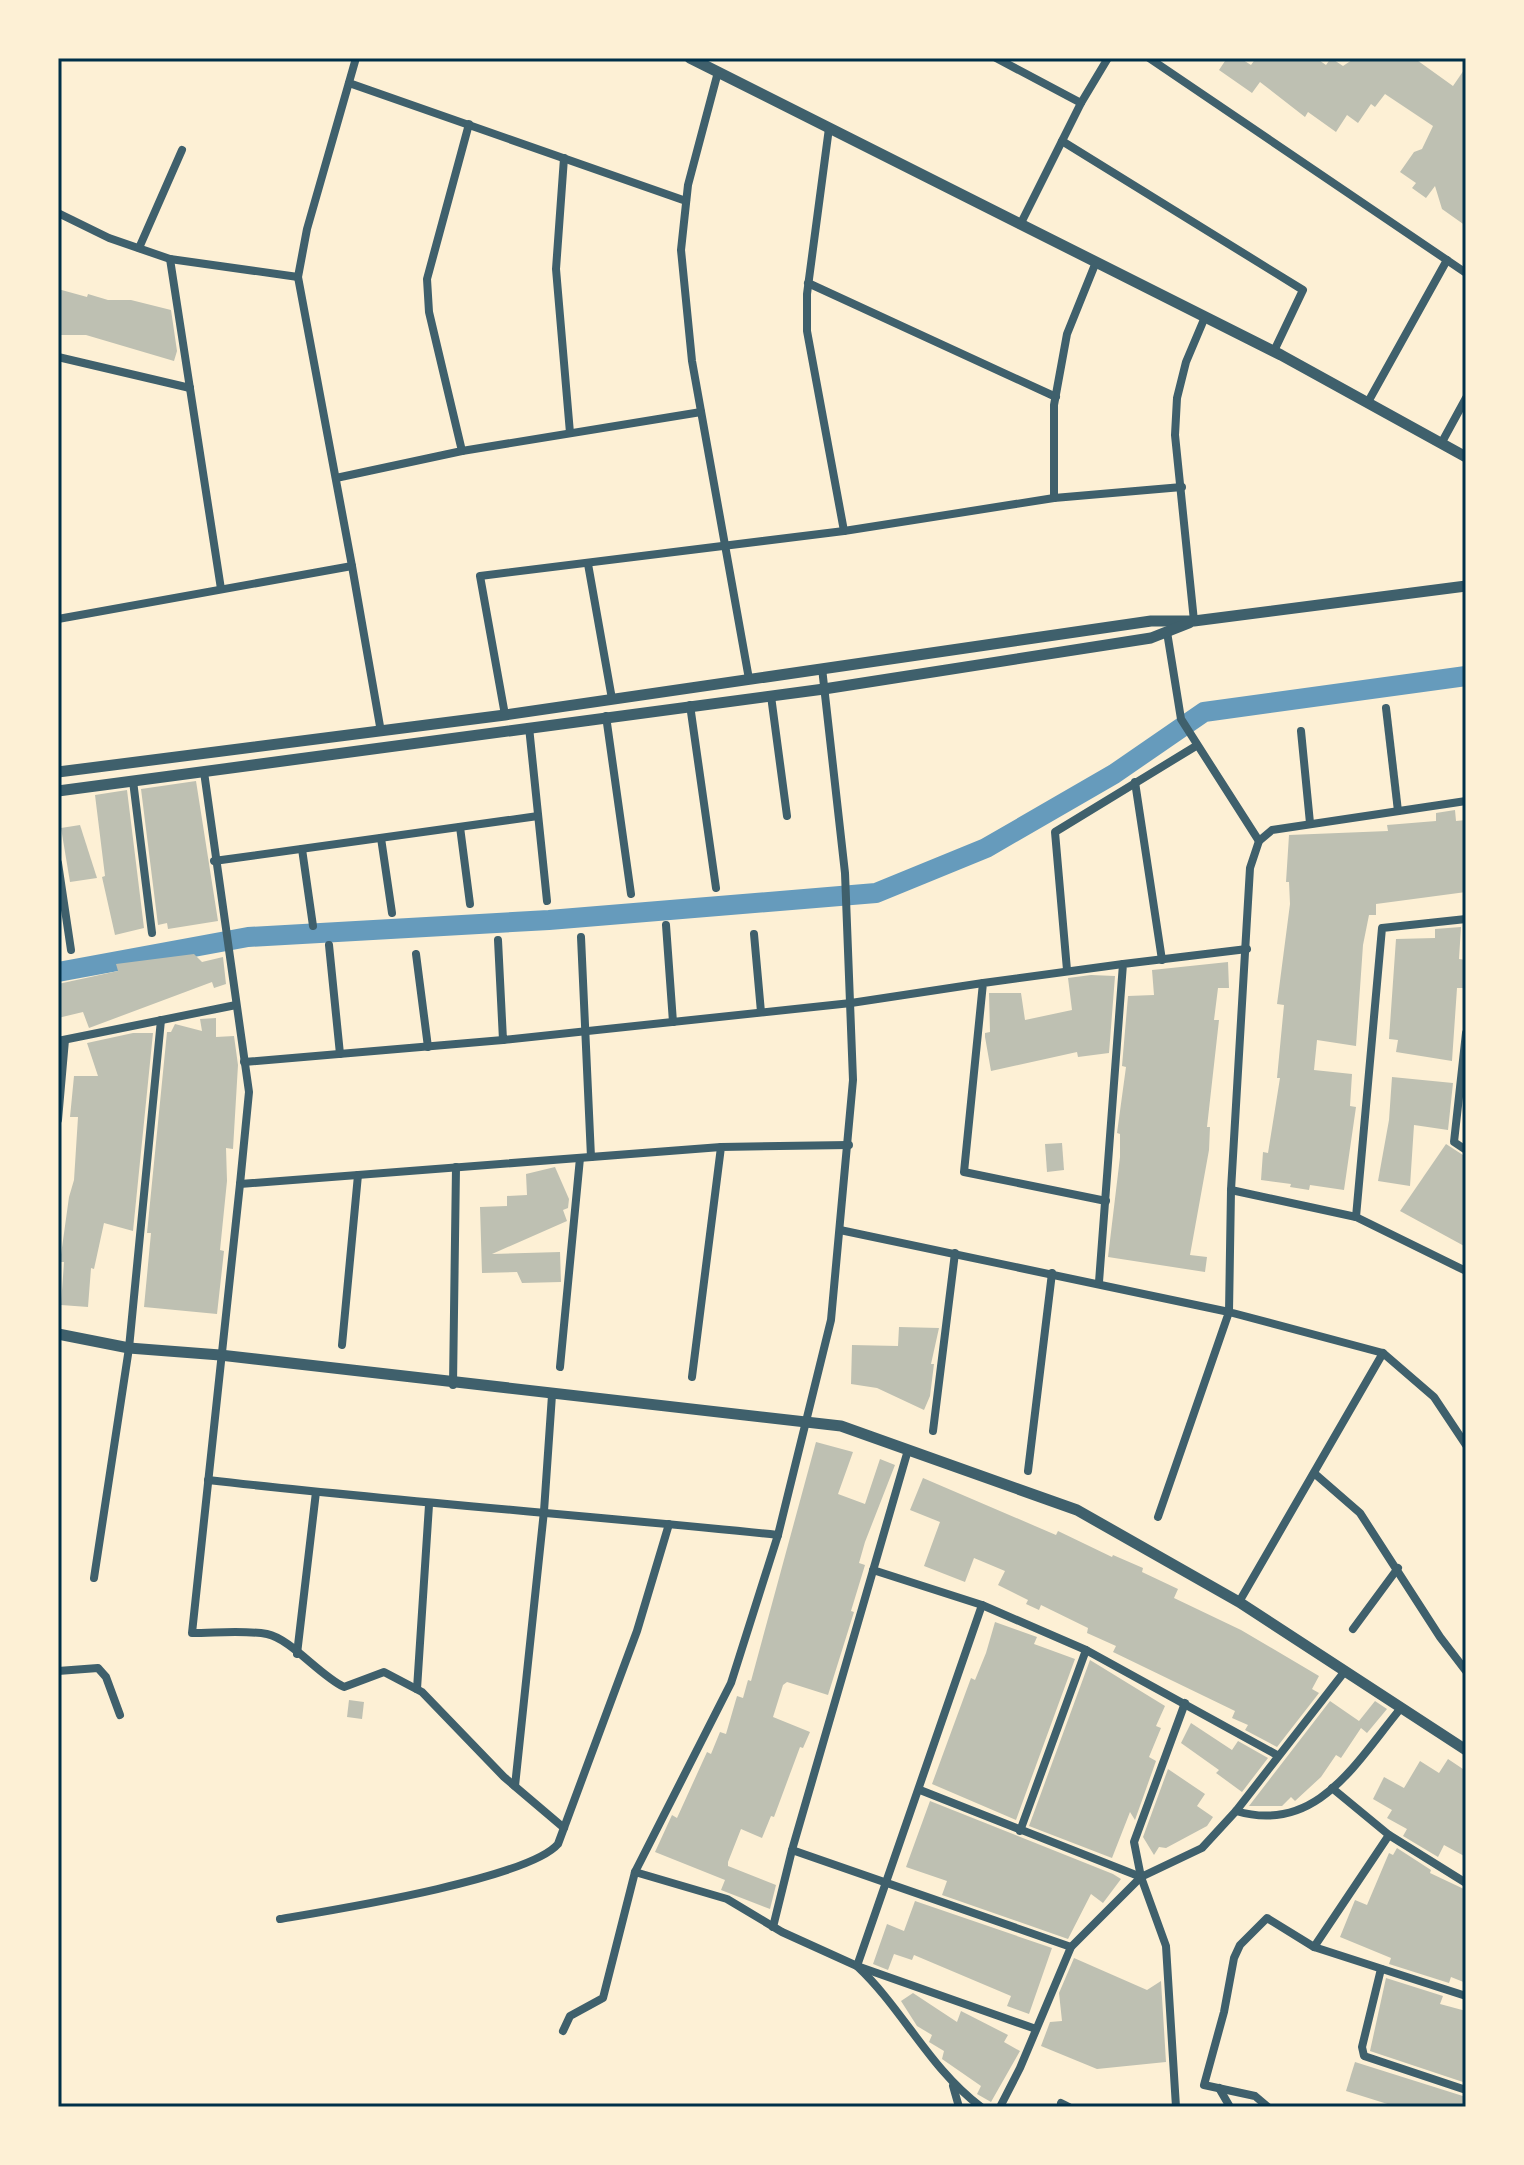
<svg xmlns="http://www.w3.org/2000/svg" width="1524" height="2165" font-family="'Source Serif 4',serif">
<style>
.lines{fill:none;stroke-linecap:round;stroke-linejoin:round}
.canal{stroke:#669bbc;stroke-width:20}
.building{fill:#bec0b2}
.minor{stroke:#3f606c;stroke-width:8}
.tertiary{stroke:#3f606c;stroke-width:11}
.neatline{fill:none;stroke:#003049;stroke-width:3}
</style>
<rect width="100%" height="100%" fill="#fdf0d5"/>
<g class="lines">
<polyline class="canal" points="58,972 248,937 549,920 876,893 986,848 1114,774 1204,712 1466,676"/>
</g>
<g class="building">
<polygon points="1227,58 1240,58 1251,65 1256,58 1316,58 1326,65 1331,58 1343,66 1355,58 1414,58 1453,86 1466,67 1466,226 1442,209 1435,186 1426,198 1412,188 1416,183 1400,172 1414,152 1422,149 1433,126 1385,94 1375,107 1371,104 1358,123 1347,115 1336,132 1308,112 1305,117 1260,82 1252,93 1219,70"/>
<polygon points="58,289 87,297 88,294 108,300 131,300 171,310 177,351 174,361 86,335 58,335"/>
<polygon points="196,781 218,921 168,929 167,923 158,925 141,789"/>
<polygon points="127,790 144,928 115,935 102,877 105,876 95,795"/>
<polygon points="1455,810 1456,821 1466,820 1466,892 1376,904 1376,915 1369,915 1363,945 1356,1046 1317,1040 1314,1070 1352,1074 1350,1106 1356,1107 1344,1190 1310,1185 1309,1190 1290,1187 1291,1184 1261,1180 1263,1152 1268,1153 1280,1078 1277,1078 1284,1005 1277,1004 1290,904 1289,882 1286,882 1289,835 1388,831 1387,825 1436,821 1436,813"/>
<polygon points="80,825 97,878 70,882 61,828"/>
<polygon points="1461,927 1459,959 1466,960 1463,988 1457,988 1452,1061 1396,1052 1398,1040 1389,1039 1396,939 1435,938 1435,929"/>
<polygon points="194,954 202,962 223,957 226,984 214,988 212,982 89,1028 83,1012 58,1018 58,984 118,971 116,964"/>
<polygon points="1228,962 1229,988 1218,988 1214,1020 1219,1020 1207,1127 1210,1127 1209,1150 1190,1255 1207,1257 1205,1272 1108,1257 1120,1157 1120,1134 1117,1133 1126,1067 1122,1066 1128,996 1154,995 1152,970"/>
<polygon points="1091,975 1115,976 1109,1053 1078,1057 1077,1052 991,1071 985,1037 985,1033 990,1032 989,993 1021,993 1025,1020 1072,1010 1068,978"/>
<polygon points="216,1018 216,1037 234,1036 238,1065 233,1149 226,1148 227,1181 220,1250 224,1251 217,1314 144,1307 151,1233 147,1233 167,1032 171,1032 175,1024 202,1031 200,1019"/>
<polygon points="133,1033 153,1033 133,1231 104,1223 94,1269 91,1268 88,1307 61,1305 64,1262 60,1262 69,1197 74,1180 78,1117 70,1117 74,1076 98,1076 87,1043"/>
<polygon points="1392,1077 1453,1083 1448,1130 1414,1125 1410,1186 1378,1181 1389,1120"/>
<polygon points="1062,1143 1064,1170 1047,1172 1045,1144"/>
<polygon points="1446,1144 1466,1157 1466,1247 1400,1211"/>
<polygon points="555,1167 569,1199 568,1208 563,1210 567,1221 492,1254 560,1252 561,1282 522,1283 517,1272 482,1273 480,1207 507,1206 507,1196 527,1195 526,1174"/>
<polygon points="899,1327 939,1328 931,1364 934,1364 930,1396 924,1410 877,1388 851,1384 852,1345 898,1346"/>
<polygon points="816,1442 853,1452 838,1494 865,1504 880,1459 895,1465 865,1542 859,1563 865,1565 851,1611 854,1612 828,1695 787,1682 783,1685 773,1717 810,1732 803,1748 800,1747 774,1817 771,1816 762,1838 741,1829 728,1862 728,1866 776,1885 770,1909 721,1890 725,1880 655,1852 672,1815 677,1818 707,1752 711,1754 720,1732 726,1734 737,1696 743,1698 748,1680 751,1681"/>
<polygon points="923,1478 1056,1535 1058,1531 1112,1557 1113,1555 1143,1568 1142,1572 1178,1589 1174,1598 1241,1630 1319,1676 1312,1689 1319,1693 1277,1747 1245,1730 1248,1725 1232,1718 1235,1711 1113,1652 1116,1646 1087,1633 1088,1628 1041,1605 1039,1610 1026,1604 1028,1600 998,1585 1005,1571 974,1558 965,1582 924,1566 940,1522 910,1510"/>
<polygon points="995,1622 1037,1637 1034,1644 1075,1659 1016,1820 932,1784 971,1678 975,1680 986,1653"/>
<polygon points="1090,1660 1165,1706 1156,1726 1161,1728 1149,1757 1156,1761 1135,1820 1130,1812 1112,1858 1029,1826"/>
<polygon points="349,1700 364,1702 362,1719 347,1717"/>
<polygon points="1330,1701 1359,1721 1375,1701 1387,1709 1367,1733 1361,1728 1341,1758 1336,1755 1321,1777 1295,1801 1291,1797 1282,1806 1249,1806"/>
<polygon points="1191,1723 1232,1750 1238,1741 1268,1758 1242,1792 1216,1773 1219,1770 1181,1743"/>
<polygon points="1448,1759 1466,1771 1466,1857 1444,1845 1438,1857 1403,1836 1407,1829 1387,1818 1392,1810 1373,1799 1384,1777 1404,1788 1420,1761 1439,1773"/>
<polygon points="1168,1769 1205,1794 1197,1806 1213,1817 1207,1826 1166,1848 1159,1847 1154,1855 1143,1837"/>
<polygon points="930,1801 1113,1874 1121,1879 1103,1903 1091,1894 1068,1939 942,1895 947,1881 906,1867"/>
<polygon points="1397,1848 1431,1870 1430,1873 1466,1890 1466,1983 1451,1977 1449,1983 1389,1964 1391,1958 1340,1937 1355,1900 1367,1905 1389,1853 1393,1855"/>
<polygon points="915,1901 1052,1948 1029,2014 1007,2006 1011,1996 914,1955 912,1960 894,1954 888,1970 873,1964 887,1924 904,1931"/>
<polygon points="1074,1958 1147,1990 1161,1981 1166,2062 1097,2069 1041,2046 1050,2022 1062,2021 1059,1993"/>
<polygon points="1386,1978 1443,1996 1440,2004 1466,2011 1466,2083 1370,2051"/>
<polygon points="913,1993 957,2022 961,2011 1008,2035 1004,2042 1020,2051 991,2102 977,2094 981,2086 942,2059 944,2051 929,2042 932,2035 917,2026 901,2001"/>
<polygon points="1355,2062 1466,2097 1466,2107 1397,2107 1346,2091"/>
</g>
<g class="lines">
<g class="minor">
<polyline points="996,58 1081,103 1108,58"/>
<polyline points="1149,58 1466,273"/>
<polyline points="718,72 688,185 681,250 692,361 749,679"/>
<polyline points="349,83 686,201"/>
<polyline points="829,128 807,294 807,331 844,531"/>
<polyline points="1062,141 1303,290 1274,351"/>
<polyline points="564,158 556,269 570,433"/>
<polyline points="58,213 109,238 170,259 298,277"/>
<polyline points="1020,225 1081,103"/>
<polyline points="139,248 182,150"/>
<polyline points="170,259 221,589"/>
<polyline points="808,283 1056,397"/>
<polyline points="58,357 190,388"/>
<polyline points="1368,402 1447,260"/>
<polyline points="1442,442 1466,398"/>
<polyline points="462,451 701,412"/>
<polyline points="336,478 462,451 429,312 427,279 469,124"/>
<polyline points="1054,498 1054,405 1067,334 1096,262"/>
<polyline points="588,564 612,699"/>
<polyline points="352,566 381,732"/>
<polyline points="58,619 352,566 298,277 307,229 356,58"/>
<polyline points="1194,621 1175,435 1177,398 1186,362 1205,317"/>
<polyline points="1167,632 1181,719 1259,841"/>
<polyline points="822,668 845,873 853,1080 831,1320 778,1535 731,1683 635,1872 727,1899 782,1932 857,1966 1036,2029"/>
<polyline points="771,696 787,816"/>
<polyline points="690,705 716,888"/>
<polyline points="1386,708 1398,811"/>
<polyline points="505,715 480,576 844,531 1054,498 1182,487"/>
<polyline points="606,716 631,894"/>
<polyline points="529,727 547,901"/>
<polyline points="1301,731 1310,823"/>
<polyline points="204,772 249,1092 240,1184"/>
<polyline points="133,781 152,933"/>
<polyline points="1135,782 1162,960"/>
<polyline points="460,827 470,904"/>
<polyline points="381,838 392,913"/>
<polyline points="302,849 313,926"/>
<polyline points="214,861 538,816"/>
<polyline points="58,863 71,950"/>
<polyline points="666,925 673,1022"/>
<polyline points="754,934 761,1012"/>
<polyline points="581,937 591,1157"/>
<polyline points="498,940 503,1040 851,1003 983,983"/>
<polyline points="329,945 340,1054"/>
<polyline points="416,954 428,1047"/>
<polyline points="1067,970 1055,832 1196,746"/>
<polyline points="1466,1033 1454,1142 1466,1150"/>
<polyline points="58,1041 236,1005"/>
<polyline points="244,1062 503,1040"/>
<polyline points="58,1120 65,1040"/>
<polyline points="1231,1190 1356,1217 1466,1271"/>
<polyline points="1106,1201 964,1172 983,983 1123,964"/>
<polyline points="1356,1217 1382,928 1466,919"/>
<polyline points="840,1230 1229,1312 1158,1517"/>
<polyline points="1099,1282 1123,964 1247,949"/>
<polyline points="342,1345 358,1175"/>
<polyline points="1383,1353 1434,1397 1466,1445"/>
<polyline points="560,1367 580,1158"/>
<polyline points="692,1377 721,1147 849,1145"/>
<polyline points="453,1385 456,1167"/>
<polyline points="933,1431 955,1253"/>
<polyline points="1028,1471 1052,1273"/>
<polyline points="1314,1473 1360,1513 1440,1637 1466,1671"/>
<path d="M 208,1480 C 398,1502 588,1515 778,1535"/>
<polyline points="873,1570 982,1605 1086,1650 1277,1755"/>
<polyline points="94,1578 129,1348 161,1020"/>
<polyline points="1239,1602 1383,1353 1229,1312 1231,1190 1250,868 1259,841 1272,830 1466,801"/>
<polyline points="1353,1629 1398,1568"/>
<polyline points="297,1654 316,1492"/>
<polyline points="58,1671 98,1668 106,1677 120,1715"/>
<polyline points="417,1689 429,1505"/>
<polyline points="515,1786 544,1511 552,1395"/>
<polyline points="1332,1788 1389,1835 1466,1883"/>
<polyline points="920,1790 1141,1877"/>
<path d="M 1236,1811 C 1317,1835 1356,1762 1401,1708"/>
<path d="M 564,1828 L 504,1777 L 422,1692 L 384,1672 L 344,1687 C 319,1675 291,1639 267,1634 C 244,1630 216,1633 192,1633 L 240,1184 L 721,1147"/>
<polyline points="1020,1831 1086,1650"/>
<polyline points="792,1850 1071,1947"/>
<path d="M 280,1919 C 333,1910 528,1879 558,1844 L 637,1631 L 669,1524"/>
<polyline points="773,1927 792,1850 908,1450"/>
<polyline points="1314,1947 1389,1835"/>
<polyline points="1381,1969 1362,2047 1364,2056 1466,2090"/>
<polyline points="563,2031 570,2016 603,1998 635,1872"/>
<polyline points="953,2086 959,2107"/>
<polyline points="1219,2088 1230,2107"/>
<polyline points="1061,2103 1069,2107"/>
<path d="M 981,2107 C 929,2068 903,2009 857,1966 L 982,1605"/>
<polyline points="1000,2107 1020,2068 1071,1947 1141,1877 1202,1848 1236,1811 1345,1671"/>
<polyline points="1176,2107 1166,1946 1141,1877 1134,1842 1185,1703"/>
<polyline points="1268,2107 1255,2096 1204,2085 1224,2012 1234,1958 1240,1945 1267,1918 1314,1947 1466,1996"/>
</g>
<g class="tertiary">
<polyline points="690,58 1281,355 1466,457"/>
<polyline points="58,772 505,715 1151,621 1194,621 1466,586"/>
<polyline points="58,791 824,689 1151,638 1189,623"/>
<polyline points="58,1334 129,1348 220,1355 841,1426 1077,1510 1239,1602 1466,1750"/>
</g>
</g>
<rect width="1524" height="2165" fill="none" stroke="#fdf0d5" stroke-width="120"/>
<rect x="60" y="60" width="1404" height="2045" class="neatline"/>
</svg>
